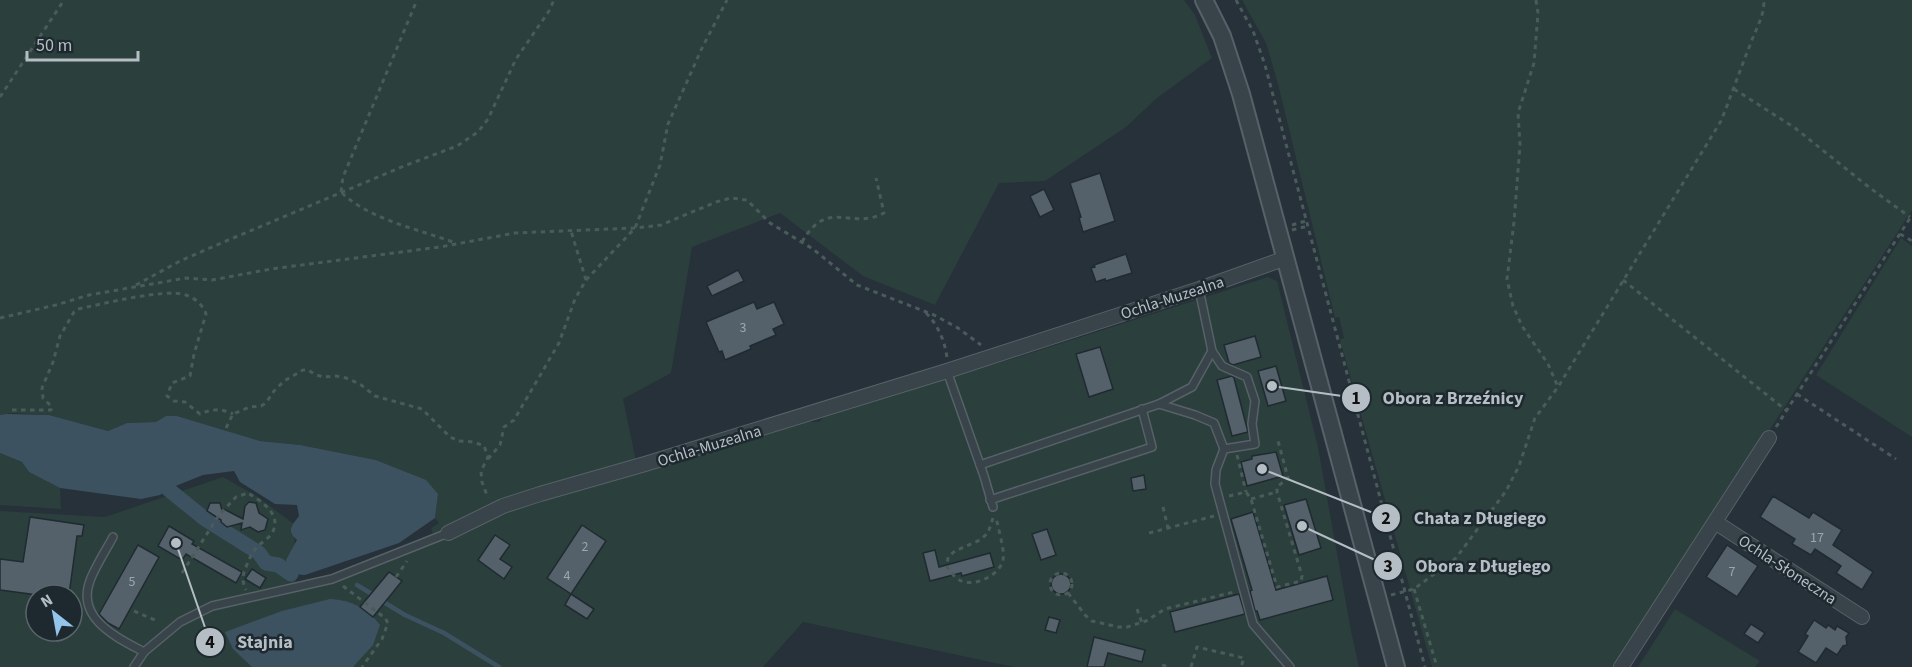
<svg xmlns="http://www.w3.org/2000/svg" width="1912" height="667" font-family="'Source Sans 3',sans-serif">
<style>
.green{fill:#2b3f3c;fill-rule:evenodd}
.water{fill:#3d5260}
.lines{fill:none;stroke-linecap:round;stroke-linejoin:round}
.stream{stroke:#3d5260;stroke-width:4.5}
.canal{stroke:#3d5260;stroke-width:15}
.building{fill:#54606a;stroke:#202a31;stroke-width:1.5}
.service-casing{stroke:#576168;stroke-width:10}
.minor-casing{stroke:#576168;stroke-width:16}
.tertiary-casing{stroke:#576168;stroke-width:20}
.path{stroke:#4a5c5a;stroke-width:3;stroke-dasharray:4.5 4.5;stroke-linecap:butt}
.service{stroke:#39434a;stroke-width:7}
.minor{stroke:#39434a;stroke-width:14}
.tertiary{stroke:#39434a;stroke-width:16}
.labels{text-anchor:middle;stroke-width:5;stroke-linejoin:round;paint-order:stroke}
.number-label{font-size:14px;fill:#9da6ae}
.street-label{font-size:16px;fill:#b5bec5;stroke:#1e282f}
.leader{fill:none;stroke:#b5bec5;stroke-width:2}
.callout-dot{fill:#b5bec5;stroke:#1e282f;stroke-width:2}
.mark-label{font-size:18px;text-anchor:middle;font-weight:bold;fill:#111}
.callout-label{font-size:18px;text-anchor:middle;font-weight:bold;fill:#b5bec5;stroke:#1e282f;stroke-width:5;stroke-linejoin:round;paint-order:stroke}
</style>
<rect width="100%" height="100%" fill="#263139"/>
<g class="green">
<path d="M 0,0 L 1184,0 L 1195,15 L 1212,58 L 1157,98 L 1126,127 L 1045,181 L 999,183 L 935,305 L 863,276 L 780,213 L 692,247 L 671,373 L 623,399 L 636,461 L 802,422 L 819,422 L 824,416 L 1028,354 L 1268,277 L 1277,281 L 1318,447 L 1351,631 L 1359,667 L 1014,667 L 803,622 L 763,667 L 0,667 L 0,511 L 105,517 L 223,477 L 258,497 L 294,524 L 296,587 L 332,579 L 435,539 L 431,528 L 439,523 L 435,518 L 438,494 L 408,473 L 376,460 L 300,445 L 260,441 L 177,416 L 166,416 L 156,422 L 127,423 L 108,431 L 49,415 L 12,413 L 0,415 ZM 36,595 L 72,595 L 72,631 L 36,631 Z"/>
<polygon points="1242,0 1912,0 1912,210 1616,667 1432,667 1340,340 1344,338 1339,317 1335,318 1278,84 1266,43"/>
<polygon points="1901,238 1912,246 1912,437 1816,375"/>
<polygon points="0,453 22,462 29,472 60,488 61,509 0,505"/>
<polygon points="1675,609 1760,661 1755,667 1638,667"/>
</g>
<g class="water">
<path d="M 6,414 L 49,415 L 108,431 L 127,423 L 156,422 L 166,416 L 177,416 L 260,441 L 300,445 L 376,460 L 426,480 L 438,494 L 435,518 L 399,543 L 305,575 L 291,574 L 286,560 L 297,540 C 286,531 292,525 299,516 L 297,505 L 275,504 L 240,482 L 234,471 L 203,475 L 168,489 L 160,495 L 141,499 L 60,488 L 29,472 L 22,462 L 0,453 L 0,415 Z"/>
<path d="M 330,599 C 351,600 367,608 380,625 L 373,645 L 353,667 L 252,667 L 233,649 L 225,632 L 282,611 Z"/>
</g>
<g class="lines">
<g class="stream">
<polyline points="357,585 375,596"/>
<polyline points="382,601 405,615 444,633 499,667"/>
</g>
<polyline class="canal" points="168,489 205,519 259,553 266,563 278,565 291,574"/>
</g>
<g class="building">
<polygon points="1100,173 1115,221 1083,232 1079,218 1081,217 1070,183"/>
<polygon points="1044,189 1054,210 1040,217 1030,196"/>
<polygon points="1126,254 1132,273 1106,281 1105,279 1096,282 1091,268 1095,267 1094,265"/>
<polygon points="738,270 744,281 712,296 707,286"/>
<polygon points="754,302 757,309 774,302 784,324 773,329 776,335 750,346 751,349 725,360 722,351 719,352 706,322"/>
<polygon points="1255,336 1261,357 1233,365 1229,363 1224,345"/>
<polygon points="1100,347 1113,389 1089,397 1076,354"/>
<polygon points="1276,366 1286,401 1268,406 1258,371"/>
<polygon points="1232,376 1234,378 1248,432 1232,436 1217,380"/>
<polygon points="1276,452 1283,476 1247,486 1241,462 1252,459 1252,456"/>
<polygon points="1144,475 1146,489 1133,491 1131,478"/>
<polygon points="1773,496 1809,518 1813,512 1842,530 1833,545 1873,572 1862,590 1836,573 1841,566 1815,549 1811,555 1792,544 1795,539 1760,517"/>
<polygon points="1306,499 1321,548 1299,555 1284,505"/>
<polygon points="249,502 256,503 259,513 268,519 265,530 258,532 250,527 241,530 242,523 227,527 221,522 221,520 207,511 210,503 220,503 222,510 222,508 243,519 245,506"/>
<polygon points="1253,512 1276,590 1327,576 1333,600 1260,620 1257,611 1255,611 1250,591 1252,590 1231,519"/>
<polygon points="30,517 84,525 82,536 77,536 69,595 38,595 0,590 0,559 23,562"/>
<polygon points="582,525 606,541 571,594 547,578"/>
<polygon points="169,526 194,541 192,544 242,572 236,583 186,554 182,560 158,546"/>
<polygon points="1047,529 1056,555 1041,560 1032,534"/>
<polygon points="495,535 510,545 500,559 512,567 504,579 478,560"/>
<polygon points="138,545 159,557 119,629 108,623 99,614"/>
<polygon points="1727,545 1758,566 1737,597 1706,577"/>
<polygon points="935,550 939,567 990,553 994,567 962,576 961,573 930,581 923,553"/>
<polygon points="252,569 266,578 260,588 245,579"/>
<polygon points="389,572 402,581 373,617 360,607"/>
<circle cx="1061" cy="584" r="10"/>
<polygon points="571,594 594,609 587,619 565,605"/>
<polygon points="1239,594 1245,614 1175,632 1170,612"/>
<polygon points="1049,617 1060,620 1056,633 1045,630"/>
<polygon points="1814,620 1826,628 1828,625 1835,630 1837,626 1849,633 1846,637 1847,645 1843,646 1837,655 1826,648 1816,663 1798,652 1808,636 1805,634"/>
<polygon points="1751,624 1765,633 1758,643 1744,634"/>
<polygon points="1094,637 1145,650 1142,662 1108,653 1104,667 1087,667"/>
</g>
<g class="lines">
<defs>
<g id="service">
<polyline points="1199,289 1212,351 1222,366 1247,377 1255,401 1252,424 1255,444 1224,449"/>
<polyline points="1212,351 1192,387 1159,404 1195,415 1214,423 1224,449 1216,470 1215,484 1253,624 1290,667"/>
<polyline points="947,371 984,476 993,507"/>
<polyline points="980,465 1159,404"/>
<polyline points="990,500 1152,447 1142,409"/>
<path d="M 113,537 C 106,550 97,564 91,578 C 74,618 116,637 144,652"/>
<polyline points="134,667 144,652 180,622 212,606 332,579 448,533"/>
</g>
<g id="minor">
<polyline points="1715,522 1862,617"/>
<polyline points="448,533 503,506 540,494 645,464 947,371 1199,289 1286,258"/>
<polyline points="1621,667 1769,438"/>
</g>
<polyline id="tertiary" points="1204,0 1222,36 1241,94 1396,667"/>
</defs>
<use href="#service" class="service-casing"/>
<use href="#minor" class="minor-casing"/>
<use href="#tertiary" class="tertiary-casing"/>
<g class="path">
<polyline points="1236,0 1253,31 1265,65 1425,667"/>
<polyline points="1536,0 1538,13 1534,63 1518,113 1520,145 1514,222 1507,279 1513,306 1522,326 1548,364 1558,387"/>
<polyline points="1734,89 1795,128 1870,188 1910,217"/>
<polyline points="0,97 64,0"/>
<polyline points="341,192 343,177 417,0"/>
<path d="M 342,193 C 369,219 417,229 453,242"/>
<polyline points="1292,225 1306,221"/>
<polyline points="1292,230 1308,226"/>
<polyline points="1900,234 1912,241"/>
<path d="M 802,242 C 828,197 850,231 884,213 L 876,178"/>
<polyline points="586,280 635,228 660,165 668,124 702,48 727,0"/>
<polyline points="1623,280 1787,411"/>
<polyline points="136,285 180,261 226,241 404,166 457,146 478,132 488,119 516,59 549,11 554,0"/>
<path d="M 926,313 C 938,325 945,341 947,358"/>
<polyline points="0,318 56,305 89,295 186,278 212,280 271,269 440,247 515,233 635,228 661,225 716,202 731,198 747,200 770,223 813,249 857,285 934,315 958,328 981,345"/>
<polyline points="1797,394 1896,459"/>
<path d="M 12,410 L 51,410 L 52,407 L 43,398 L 42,388 L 53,362 L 60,336 L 74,312 L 78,309 C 102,304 165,288 186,295 C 195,298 203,305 206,314 L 194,354 L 190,376 L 172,383 L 167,396 L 174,401 L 185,402 L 200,414 C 212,409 221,408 233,414"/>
<polyline points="1776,427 1912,215"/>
<polyline points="226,428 233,414 250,407 261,406 266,403 274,391 284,381 303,370 308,370 314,374 323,377 336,376 346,378 360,384 375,396 422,409 450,437 459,441 474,442 484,446 488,457 481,471 482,482 488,498"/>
<polyline points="1237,455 1246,492"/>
<polyline points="488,459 500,445 504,427 514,420 559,343 575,299 586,280 571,231"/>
<polyline points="1229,496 1246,492 1251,499 1277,587 1301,581 1302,576 1277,492 1277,487 1288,478 1277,437"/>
<polyline points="1251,499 1277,492"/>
<polyline points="1163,507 1168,528"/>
<path d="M 993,518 L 988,533 L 980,540 L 955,551 L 948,557 L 947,567 C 951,573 957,581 965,582 C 979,585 1000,574 1003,560 C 1005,550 998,528 996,517"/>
<polyline points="1149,533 1214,516"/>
<circle cx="1061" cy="584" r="11"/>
<path d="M 182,573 L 219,515 L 236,497 L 248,493 C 261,501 283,515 272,533 C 269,538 262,542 258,546 C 252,552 249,559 246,567 C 242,575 242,582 246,590"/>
<polyline points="396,577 407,561"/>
<polyline points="343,586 385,618 388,623 382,639 362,667"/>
<polyline points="1414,589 1437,667"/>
<polyline points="1068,593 1086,616 1092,621 1118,627 1127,627 1146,621 1165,609 1234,592"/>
<path d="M 1391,595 L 1414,589 L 1456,558 L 1506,491 L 1519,466 L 1535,418 L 1558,387 L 1721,121 C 1731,96 1740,70 1750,45 C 1756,28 1764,18 1764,0"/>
<polyline points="1137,609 1142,623"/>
<polyline points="134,611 155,620"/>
<polyline points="1162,665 1170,667"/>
<polyline points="1191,667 1197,647 1244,658 1241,667"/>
</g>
<use href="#service" class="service"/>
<use href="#minor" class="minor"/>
<use href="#tertiary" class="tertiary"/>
</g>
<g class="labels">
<g class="number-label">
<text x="743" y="332">3</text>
<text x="1817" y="542">17</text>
<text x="585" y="551">2</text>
<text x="1732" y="576">7</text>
<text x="567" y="580">4</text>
<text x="132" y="586">5</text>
</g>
<g class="street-label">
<text transform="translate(1172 297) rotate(-18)" y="6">Ochla-Muzealna</text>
<text transform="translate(709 445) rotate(-17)" y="6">Ochla-Muzealna</text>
<text transform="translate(1788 569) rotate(33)" y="6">Ochla-Słoneczna</text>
</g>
</g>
<path class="leader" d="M1272 386L1356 398M1262 469L1386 518M1302 526L1388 566M176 543L210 642"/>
<g class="callout-dot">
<circle cx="1272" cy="386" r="6"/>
<circle cx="1262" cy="469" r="6"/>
<circle cx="1302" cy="526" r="6"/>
<circle cx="176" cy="543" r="6"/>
<circle cx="1356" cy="398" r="15"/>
<circle cx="1386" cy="518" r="15"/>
<circle cx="1388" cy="566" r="15"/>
<circle cx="210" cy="642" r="15"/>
</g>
<g class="mark-label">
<text x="1356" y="404">1</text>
<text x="1386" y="524">2</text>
<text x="1388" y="572">3</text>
<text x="210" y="648">4</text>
</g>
<g class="callout-label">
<text x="1453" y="404">Obora z Brzeźnicy</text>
<text x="1480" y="524">Chata z Długiego</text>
<text x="1483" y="572">Obora z Długiego</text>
<text x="265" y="648">Stajnia</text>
</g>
<g transform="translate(54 613) rotate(329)"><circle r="28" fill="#1e282f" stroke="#5a646b" stroke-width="1.5"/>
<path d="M0-4.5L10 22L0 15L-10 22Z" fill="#94c3eb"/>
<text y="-9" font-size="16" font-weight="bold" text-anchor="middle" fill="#b5bec5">N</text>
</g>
<path d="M27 51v9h111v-9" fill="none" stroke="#b5bec5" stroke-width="3"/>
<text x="36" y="51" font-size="18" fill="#b5bec5" stroke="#1e282f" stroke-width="4.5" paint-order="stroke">50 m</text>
</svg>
